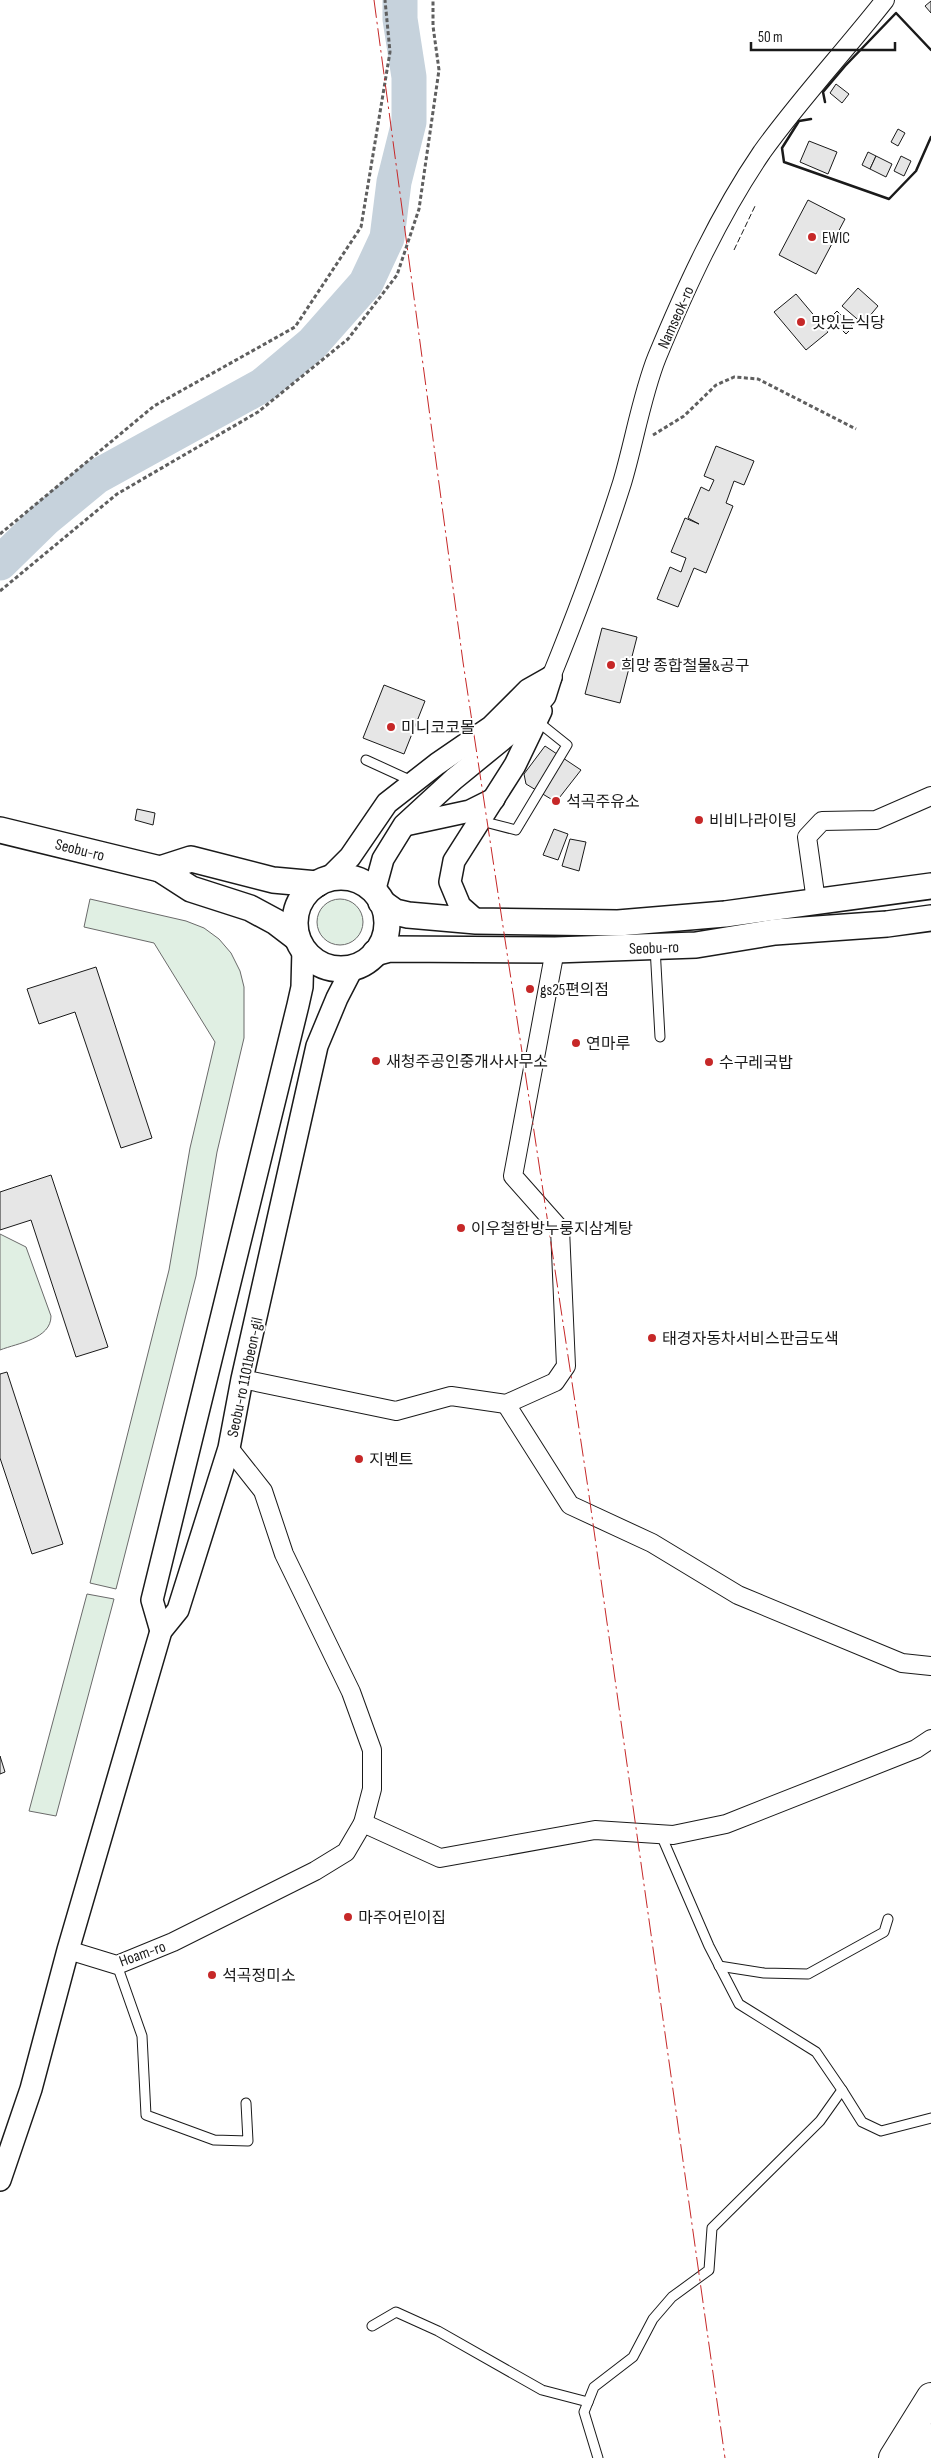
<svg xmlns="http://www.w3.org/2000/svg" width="931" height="2458" font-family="'Sofia Sans Condensed','Noto Sans KR',sans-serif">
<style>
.green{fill:#e0efe3;stroke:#6a6a6a}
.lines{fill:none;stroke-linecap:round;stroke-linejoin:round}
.river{stroke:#c6d2dc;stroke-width:35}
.building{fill:#e6e6e6;stroke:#1a1a1a}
.service-casing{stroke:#1a1a1a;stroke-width:11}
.minor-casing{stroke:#1a1a1a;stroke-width:20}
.tertiary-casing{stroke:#1a1a1a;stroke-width:24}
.secondary-casing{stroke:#1a1a1a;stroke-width:28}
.motorway-casing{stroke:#1a1a1a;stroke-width:30}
.path{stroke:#5f5f5f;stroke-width:3;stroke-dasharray:4 2.5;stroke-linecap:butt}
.service{stroke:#fff;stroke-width:9}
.minor{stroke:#fff;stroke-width:18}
.tertiary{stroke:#fff;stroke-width:21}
.secondary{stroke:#fff;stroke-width:25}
.motorway{stroke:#fff;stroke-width:28}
.fence{stroke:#1a1a1a;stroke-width:1;stroke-dasharray:6 2.5;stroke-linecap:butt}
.wall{stroke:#1a1a1a;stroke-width:2.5}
.power{stroke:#c62828;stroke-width:1;stroke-dasharray:18 4 2.5 4;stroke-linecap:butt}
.poi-dot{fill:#c62828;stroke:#fff;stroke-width:2}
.labels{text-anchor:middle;stroke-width:4;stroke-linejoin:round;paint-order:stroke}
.poi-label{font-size:16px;fill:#1a1a1a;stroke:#fff;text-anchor:start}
.street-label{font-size:16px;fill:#1a1a1a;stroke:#fff}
</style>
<rect width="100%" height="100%" fill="#fff"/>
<g class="green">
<polygon points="90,899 186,921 204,928 219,939 231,953 240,971 244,987 244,1038 217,1152 196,1276 116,1589 90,1583 169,1270 190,1148 215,1042 154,943 84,927"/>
<circle cx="340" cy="922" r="23"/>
<path d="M 0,1234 L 26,1247 L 51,1316 C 51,1339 18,1343 0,1350 Z"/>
<polygon points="87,1594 114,1599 56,1816 29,1811"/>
</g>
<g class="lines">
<polyline class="river" points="0,563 45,519 96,477 263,385 312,344 366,283 387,238 394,182 409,122 409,77 400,19 400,0"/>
</g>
<g class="building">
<polygon points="931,1 931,13 925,6"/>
<polygon points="836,84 849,94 842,103 830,93"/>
<polygon points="898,129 905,133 898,146 891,142"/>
<polygon points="809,141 837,152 828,174 800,162"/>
<polygon points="868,152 876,156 870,169 862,165"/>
<polygon points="876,156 892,164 886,177 870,169"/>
<polygon points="901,156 911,161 904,176 894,171"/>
<polygon points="808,200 845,219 816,274 779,255"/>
<polygon points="858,288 878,306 863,324 842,306"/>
<polygon points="796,294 828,332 806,350 774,312"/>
<polygon points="837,311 853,327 846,334 830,318"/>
<polygon points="716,446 754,461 744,485 734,481 726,503 733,506 706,573 694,568 678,607 657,599 670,567 681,572 686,558 671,552 685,518 699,524 688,518 701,487 709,491 714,480 704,476"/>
<polygon points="602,628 637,637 620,703 585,694"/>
<polygon points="384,685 425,701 404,754 363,738"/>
<polygon points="545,746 581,770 556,802 526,784 524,774"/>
<polygon points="137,809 155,813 153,825 135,820"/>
<polygon points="554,829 568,834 558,860 543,855"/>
<polygon points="570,839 586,842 579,871 562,866"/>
<polygon points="96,967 152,1138 121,1148 75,1012 39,1024 27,989"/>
<polygon points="51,1175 108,1347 76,1357 31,1220 0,1230 0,1192"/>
<polygon points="7,1372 63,1544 32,1554 0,1458 0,1374"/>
<polygon points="0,1756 5,1772 0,1774"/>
</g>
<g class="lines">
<defs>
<g id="service">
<polyline points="366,760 414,782"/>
<polyline points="481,821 516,830 567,745 537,721"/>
<polyline points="655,947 660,1037"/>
<polyline points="117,1965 142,2036 146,2115 214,2140 248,2141 246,2103"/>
<polyline points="719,1966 764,1973 808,1974 884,1932 888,1919"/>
<polyline points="842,2090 862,2122 881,2131 931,2118"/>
<polyline points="372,2326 396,2312 438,2331 542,2390 588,2402"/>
<polyline points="598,2458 584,2412 594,2387 633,2357 653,2319 672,2297 709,2270 712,2228 820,2121 842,2090 816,2052 739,2004 709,1946 661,1835"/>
</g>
<g id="minor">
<path d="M 551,677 C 577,613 601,549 622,483 C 634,443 642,394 657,357 C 686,287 719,215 762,152 C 800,99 845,51 885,0"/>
<polyline points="816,901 807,837 822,821 876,820 931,796"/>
<polyline points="242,1379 396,1411 451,1396 506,1404 555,1382 566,1366 560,1229 513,1176 555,950"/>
<polyline points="506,1404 570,1505 652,1543 738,1595 902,1663 931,1666"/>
<polyline points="363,1823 440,1858 595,1830 673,1835 726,1824 916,1749 931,1739"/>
<polyline points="68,1950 117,1965 173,1942 315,1871 346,1852 363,1823 372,1789 372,1750 351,1692 284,1554 263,1491 229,1448"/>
</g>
<g id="tertiary">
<polyline points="405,825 470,811 494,799"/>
<polyline points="328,879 350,857 387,803 437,764 491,727 528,690 551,677"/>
<polyline points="374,892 383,859 404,825 454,779 519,726 545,696 551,677"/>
<polyline points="477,921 460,906 450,882 454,861 515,765 541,711"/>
<polyline points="161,1631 152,1600 298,1005 302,987 303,949"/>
<polyline points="0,2180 31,2089 68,1950 161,1631 178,1610 229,1448 242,1379 317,1046 337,998 353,967"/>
</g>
<g id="secondary">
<polyline points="0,830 160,869 191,889 250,908 276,922 297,938"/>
<polyline points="160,869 191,859 273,880 317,884"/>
<circle cx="341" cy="923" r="46"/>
<polyline points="381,902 395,912 408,915 476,921 618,923 725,914 931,886"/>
<polyline points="375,953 390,949 555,950 696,945 775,932 887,924 931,918"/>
</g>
<g id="motorway">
<polyline points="893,2458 931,2397"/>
<polyline points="921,2458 931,2438"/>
</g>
</defs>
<use href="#service" class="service-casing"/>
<use href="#minor" class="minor-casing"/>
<use href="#tertiary" class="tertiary-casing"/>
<use href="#secondary" class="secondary-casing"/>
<use href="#motorway" class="motorway-casing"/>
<g class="path">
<polyline points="653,435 684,416 716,385 734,377 758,379 856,429"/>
<polyline points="0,534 154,406 295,327 361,227 390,52 385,0"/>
<polyline points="0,591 117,494 258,412 348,339 397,275 419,209 439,70 433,26 433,0"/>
</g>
<use href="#service" class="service"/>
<use href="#minor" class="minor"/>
<use href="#tertiary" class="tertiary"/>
<use href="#secondary" class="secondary"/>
<use href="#motorway" class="motorway"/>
<polyline class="fence" points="734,250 756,204"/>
<g class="wall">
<polyline points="825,102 823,92 845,66 896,13 931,50"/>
<polyline points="811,119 799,121 782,148 784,162 889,199 916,171 931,137"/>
</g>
<polyline class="power" points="374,0 463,662 588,1488 725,2458"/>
</g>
<g class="poi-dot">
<circle cx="812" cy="237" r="5"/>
<circle cx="801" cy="322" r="5"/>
<circle cx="611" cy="665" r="5"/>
<circle cx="391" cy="727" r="5"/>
<circle cx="556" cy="801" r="5"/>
<circle cx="699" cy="820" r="5"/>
<circle cx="530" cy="989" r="5"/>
<circle cx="576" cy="1043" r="5"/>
<circle cx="376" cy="1061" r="5"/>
<circle cx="709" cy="1062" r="5"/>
<circle cx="461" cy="1228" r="5"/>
<circle cx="652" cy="1338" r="5"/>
<circle cx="359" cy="1459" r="5"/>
<circle cx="348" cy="1917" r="5"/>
<circle cx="212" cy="1975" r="5"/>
</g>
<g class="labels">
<g class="poi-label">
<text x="822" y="243">EWIC</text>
<text x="811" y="328">맛있는식당</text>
<text x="621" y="671">희망 종합철물&amp;공구</text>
<text x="401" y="733">미니코코몰</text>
<text x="566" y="807">석곡주유소</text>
<text x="709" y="826">비비나라이팅</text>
<text x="540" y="995">gs25편의점</text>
<text x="586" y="1049">연마루</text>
<text x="386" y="1067">새청주공인중개사사무소</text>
<text x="719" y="1068">수구레국밥</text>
<text x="471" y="1234">이우철한방누룽지삼계탕</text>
<text x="662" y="1344">태경자동차서비스판금도색</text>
<text x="369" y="1465">지벤트</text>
<text x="358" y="1923">마주어린이집</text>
<text x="222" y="1981">석곡정미소</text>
</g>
<g class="street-label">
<text transform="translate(675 317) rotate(-66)" y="6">Namseok-ro</text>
<text transform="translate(80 849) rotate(14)" y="6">Seobu-ro</text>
<text transform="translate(654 947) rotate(-2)" y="6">Seobu-ro</text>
<text transform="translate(244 1377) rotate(-78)" y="6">Seobu-ro 1101beon-gil</text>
<text transform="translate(142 1953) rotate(-20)" y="6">Hoam-ro</text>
</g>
</g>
<path d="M751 42v8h144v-8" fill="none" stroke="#1a1a1a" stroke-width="2.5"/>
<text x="758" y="42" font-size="15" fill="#1a1a1a" stroke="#ffffff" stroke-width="4" paint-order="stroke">50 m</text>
</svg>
